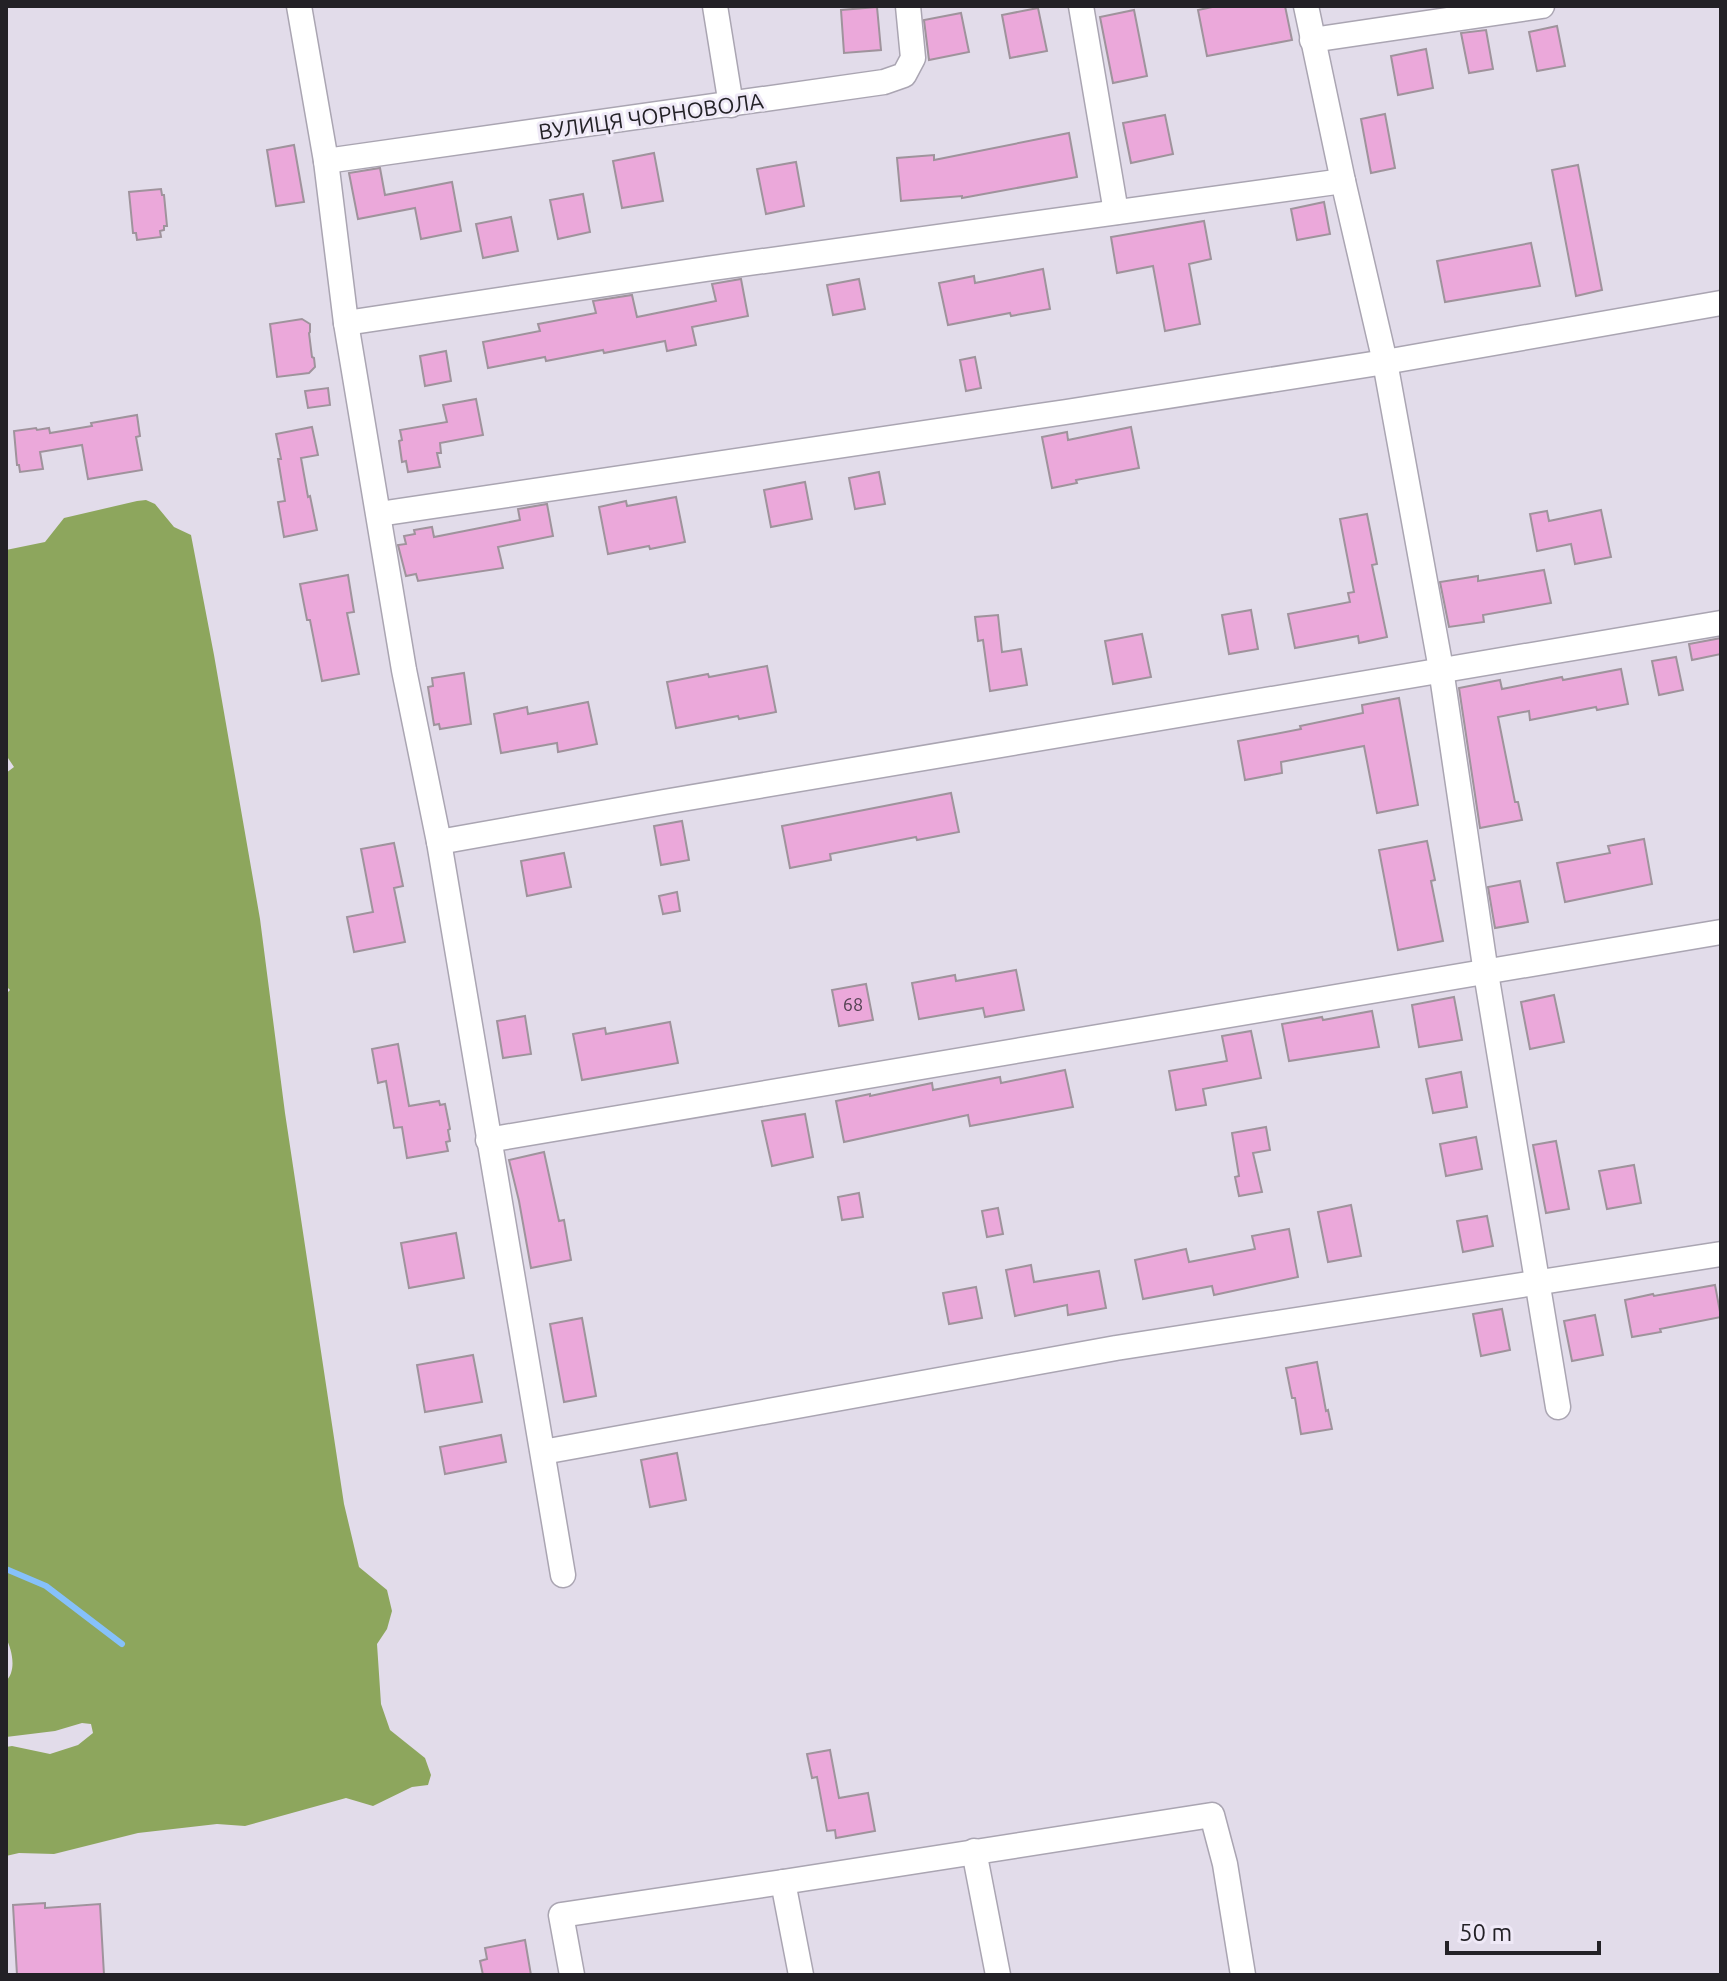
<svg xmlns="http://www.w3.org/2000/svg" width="1727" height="1981" font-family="Ubuntu,sans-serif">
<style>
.forest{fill:#8da65d}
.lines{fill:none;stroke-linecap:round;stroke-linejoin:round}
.stream{stroke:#86c1fa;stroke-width:6}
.building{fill:#eba8da;stroke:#9f939c;stroke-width:2}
.street-casing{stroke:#aaa5b2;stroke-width:27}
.street{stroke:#fff;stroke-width:24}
.labels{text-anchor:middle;stroke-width:6;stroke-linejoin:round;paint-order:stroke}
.number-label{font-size:18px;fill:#554353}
.street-label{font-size:22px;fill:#232126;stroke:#efe9f7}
</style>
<rect width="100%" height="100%" fill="#e2dcea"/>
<path class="forest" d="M 146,500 L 155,504 L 174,527 L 191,535 L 214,655 L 260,919 L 285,1113 L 344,1504 L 359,1567 L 387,1590 L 392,1611 L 387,1629 L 377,1644 L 381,1704 L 390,1730 L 425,1758 L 431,1775 L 428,1785 L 412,1787 L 373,1806 L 346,1798 L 245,1826 L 217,1824 L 138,1833 L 54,1854 L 19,1853 L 6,1856 L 6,1747 L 12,1746 L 50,1754 L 78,1745 L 93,1733 L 91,1724 L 82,1723 L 55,1731 L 6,1737 L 6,1681 C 17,1670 12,1650 6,1638 L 6,994 L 10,990 L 6,986 L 6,773 L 14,767 L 6,755 L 6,550 L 45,542 L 64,518 L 137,501 Z"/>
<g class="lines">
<polyline class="stream" points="6,1569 46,1586 122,1644"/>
</g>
<g class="building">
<polygon points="1217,6 1285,6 1292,40 1207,56 1198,10"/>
<polygon points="877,7 881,50 844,53 841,10"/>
<polygon points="1038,8 1047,51 1010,58 1002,15"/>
<polygon points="1134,10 1147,76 1113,83 1100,17"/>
<polygon points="961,13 969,52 929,60 924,20"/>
<polygon points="1557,26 1565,66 1537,71 1529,32"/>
<polygon points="1486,30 1493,69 1469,73 1461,33"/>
<polygon points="1426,49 1433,88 1398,95 1391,56"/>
<polygon points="1385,114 1395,168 1371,173 1361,119"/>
<polygon points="1165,115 1173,154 1131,163 1123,123"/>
<polygon points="1069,133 1077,177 962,198 962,196 901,201 897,158 934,155 934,160"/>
<polygon points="294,145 304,202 276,206 267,150"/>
<polygon points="654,153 663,201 622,208 613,161"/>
<polygon points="796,162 804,206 766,214 757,169"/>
<polygon points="1578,165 1602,290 1576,296 1552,170"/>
<polygon points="380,168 385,195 452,182 461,231 421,239 415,208 358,219 349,173"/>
<polygon points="161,189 162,195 164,195 167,226 164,226 164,230 160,231 161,237 137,240 136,233 133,233 129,192"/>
<polygon points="583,194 590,232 558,239 550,200"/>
<polygon points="1324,202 1330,234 1297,240 1291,209"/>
<polygon points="511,217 518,251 483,258 476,224"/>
<polygon points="1204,221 1211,259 1189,264 1200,324 1165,331 1153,266 1117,273 1111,237"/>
<polygon points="1531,243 1540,286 1445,302 1437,261"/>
<polygon points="1043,269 1050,309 1011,316 1010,313 948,325 939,283 974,276 975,283"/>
<polygon points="741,279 748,316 692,327 696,345 667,351 665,341 604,353 603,350 546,361 545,357 488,368 483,342 540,331 538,324 596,313 593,301 632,295 637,317 716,301 712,284"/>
<polygon points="859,279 865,309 833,315 827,285"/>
<polygon points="302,319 310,324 310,332 309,333 312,357 314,358 315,367 309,373 277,377 270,324"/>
<polygon points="446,351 451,381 425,386 420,356"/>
<polygon points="975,357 981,388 966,391 960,360"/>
<polygon points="328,388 330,405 308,408 305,391"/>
<polygon points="476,399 483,435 440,443 441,453 437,453 440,467 408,472 406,461 402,462 399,441 402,440 400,430 447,422 443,405"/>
<polygon points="137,415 140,436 136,437 142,470 88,479 82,445 40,452 43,469 20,472 19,465 17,465 14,431 36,428 37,430 49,428 50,433 92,426 91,423"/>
<polygon points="312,427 318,455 301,458 308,497 310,496 317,530 284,537 278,502 285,501 278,459 281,459 276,434"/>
<polygon points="1131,427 1139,468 1076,480 1077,483 1052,488 1042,437 1067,432 1068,440"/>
<polygon points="879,472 885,504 855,509 849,478"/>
<polygon points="805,482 812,519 771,527 764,490"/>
<polygon points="676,497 685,542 650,549 649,546 608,554 599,507 626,501 627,506"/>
<polygon points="547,504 553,536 498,547 503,568 418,581 416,574 406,576 398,545 406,544 404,536 415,534 414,530 432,527 434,537 520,520 518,509"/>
<polygon points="1601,510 1611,557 1575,564 1571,544 1537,551 1530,514 1547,511 1549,521"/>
<polygon points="1367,514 1377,564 1372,565 1387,637 1359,643 1358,636 1295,648 1288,614 1350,602 1348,593 1354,592 1340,519"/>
<polygon points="1544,570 1551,603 1483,615 1484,622 1449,627 1440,582 1478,576 1478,581"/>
<polygon points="348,575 354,612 347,613 359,674 322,681 310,620 307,620 300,584"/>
<polygon points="1251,610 1258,649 1229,654 1222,615"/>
<polygon points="998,615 1002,652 1021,649 1027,685 990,691 983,640 978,641 975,617"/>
<polygon points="1142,634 1151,677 1113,684 1105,641"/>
<polygon points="1721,638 1721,654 1692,660 1689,644"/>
<polygon points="1676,657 1683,690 1659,695 1652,661"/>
<polygon points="767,666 776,712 739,719 738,716 676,728 667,682 708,674 709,677"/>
<polygon points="1621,669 1628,704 1597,710 1596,707 1530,720 1529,711 1498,717 1515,802 1518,802 1522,820 1480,828 1459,688 1500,680 1502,689 1562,677 1563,680"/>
<polygon points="464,673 471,724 440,729 439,724 434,725 428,687 433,686 432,678"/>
<polygon points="1399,698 1418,805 1377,813 1364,746 1281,762 1282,773 1245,780 1238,741 1301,729 1300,726 1363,713 1362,705"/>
<polygon points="588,702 597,744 558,752 557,743 501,753 494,714 527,707 528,714"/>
<polygon points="951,793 959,832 917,840 916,837 830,854 831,860 790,868 782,826"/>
<polygon points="682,821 689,860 661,865 654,826"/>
<polygon points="1644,839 1652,884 1565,902 1557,863 1610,853 1608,846"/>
<polygon points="1427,841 1435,880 1431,881 1443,941 1398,950 1379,850"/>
<polygon points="394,843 403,886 394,888 405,942 354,952 347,917 373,912 361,849"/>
<polygon points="564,853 571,887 527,896 521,861"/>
<polygon points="1520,881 1528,922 1495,928 1488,887"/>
<polygon points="677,892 680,911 663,914 659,896"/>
<polygon points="1016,970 1024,1010 985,1017 983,1008 919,1019 912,983 955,975 956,981"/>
<polygon points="866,984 873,1020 839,1026 832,990"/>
<polygon points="1554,995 1564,1042 1530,1049 1521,1002"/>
<polygon points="1454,997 1462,1040 1419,1047 1412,1005"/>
<polygon points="1372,1011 1379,1047 1289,1061 1282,1024 1322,1017 1323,1020"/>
<polygon points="525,1016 531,1054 503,1058 497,1021"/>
<polygon points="670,1022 678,1063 582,1080 573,1034 605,1028 606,1034"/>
<polygon points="1251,1031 1261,1078 1203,1089 1206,1105 1176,1110 1169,1071 1227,1061 1222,1036"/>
<polygon points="398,1044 409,1106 439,1101 440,1105 445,1104 450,1129 448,1130 450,1141 446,1142 448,1151 407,1158 402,1127 394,1128 386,1081 378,1083 372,1049"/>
<polygon points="1065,1070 1073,1107 970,1126 968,1115 844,1142 836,1101 870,1094 870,1096 932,1083 933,1090 1000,1077 1001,1083"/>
<polygon points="1461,1072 1467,1107 1433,1113 1426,1079"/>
<polygon points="805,1114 813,1157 772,1166 762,1121"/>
<polygon points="1266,1127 1270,1150 1253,1153 1262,1192 1239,1196 1235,1177 1239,1176 1232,1133"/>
<polygon points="1476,1137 1482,1169 1446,1176 1440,1144"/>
<polygon points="1556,1141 1569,1209 1546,1213 1533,1145"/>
<polygon points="544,1152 559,1221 564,1220 571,1260 531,1268 519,1201 509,1160"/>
<polygon points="1634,1165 1641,1203 1607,1209 1599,1171"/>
<polygon points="859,1193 863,1217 842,1220 838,1197"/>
<polygon points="1351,1205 1361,1256 1328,1262 1318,1212"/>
<polygon points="998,1208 1003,1234 987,1237 982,1211"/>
<polygon points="1487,1216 1493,1246 1463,1252 1457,1221"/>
<polygon points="1289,1229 1298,1277 1214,1295 1212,1286 1143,1299 1135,1260 1186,1249 1189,1262 1255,1249 1252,1236"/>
<polygon points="456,1233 464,1278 409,1288 401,1243"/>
<polygon points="1031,1265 1034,1282 1099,1271 1106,1308 1068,1315 1067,1305 1015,1316 1006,1270"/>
<polygon points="1715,1285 1721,1317 1660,1329 1661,1332 1632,1337 1625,1300 1653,1294 1654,1296"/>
<polygon points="976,1287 982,1318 949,1324 943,1293"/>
<polygon points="1502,1309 1510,1350 1481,1356 1473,1314"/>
<polygon points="1595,1315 1603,1355 1572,1361 1564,1321"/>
<polygon points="582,1318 596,1396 564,1402 550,1324"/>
<polygon points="473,1355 482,1402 425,1412 417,1365"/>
<polygon points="1317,1362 1326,1411 1328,1410 1332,1429 1301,1434 1295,1398 1292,1398 1286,1368"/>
<polygon points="501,1435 506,1462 445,1474 440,1447"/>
<polygon points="677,1453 686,1500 650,1507 641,1460"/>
<polygon points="830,1750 839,1798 868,1793 875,1831 836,1838 835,1830 827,1831 817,1777 812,1778 807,1754"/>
<polygon points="45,1903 45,1908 100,1904 104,1975 17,1975 13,1905"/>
<polygon points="525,1940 531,1975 483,1975 480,1961 487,1959 485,1948"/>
</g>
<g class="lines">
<defs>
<g id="street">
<polyline points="299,6 326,161 346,323 404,670 439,842 563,1575"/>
<polyline points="715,6 731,105"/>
<polyline points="1081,6 1116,212"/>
<polyline points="1306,6 1343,181"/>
<polyline points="1312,40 1542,6"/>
<polyline points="326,161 884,82 904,75 913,58 908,6"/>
<polyline points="346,323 706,269 1343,181 1385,362 1441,669 1486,973 1558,1407"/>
<polyline points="379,514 1066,412 1385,362 1721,303"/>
<polyline points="439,842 664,802 1721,623"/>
<polyline points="488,1140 1721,932"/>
<polyline points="543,1452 1116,1348 1721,1254"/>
<polyline points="974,1851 998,1975"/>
<polyline points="783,1882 801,1975"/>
<polyline points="572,1975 561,1915 783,1882 1212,1815 1225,1864 1243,1975"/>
</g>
</defs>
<use href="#street" class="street-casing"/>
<use href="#street" class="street"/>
</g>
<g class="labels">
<g class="number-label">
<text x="853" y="1011">68</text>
</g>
<g class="street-label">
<text transform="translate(651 116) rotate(-8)" y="8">ВУЛИЦЯ ЧОРНОВОЛА</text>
</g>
</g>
<rect width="1727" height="1981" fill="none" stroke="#232126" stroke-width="16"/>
<path d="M1447 1941v12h152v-12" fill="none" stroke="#232126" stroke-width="4"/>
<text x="1459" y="1941" font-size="24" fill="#232126" stroke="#efe9f7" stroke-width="6" paint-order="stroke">50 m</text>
</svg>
